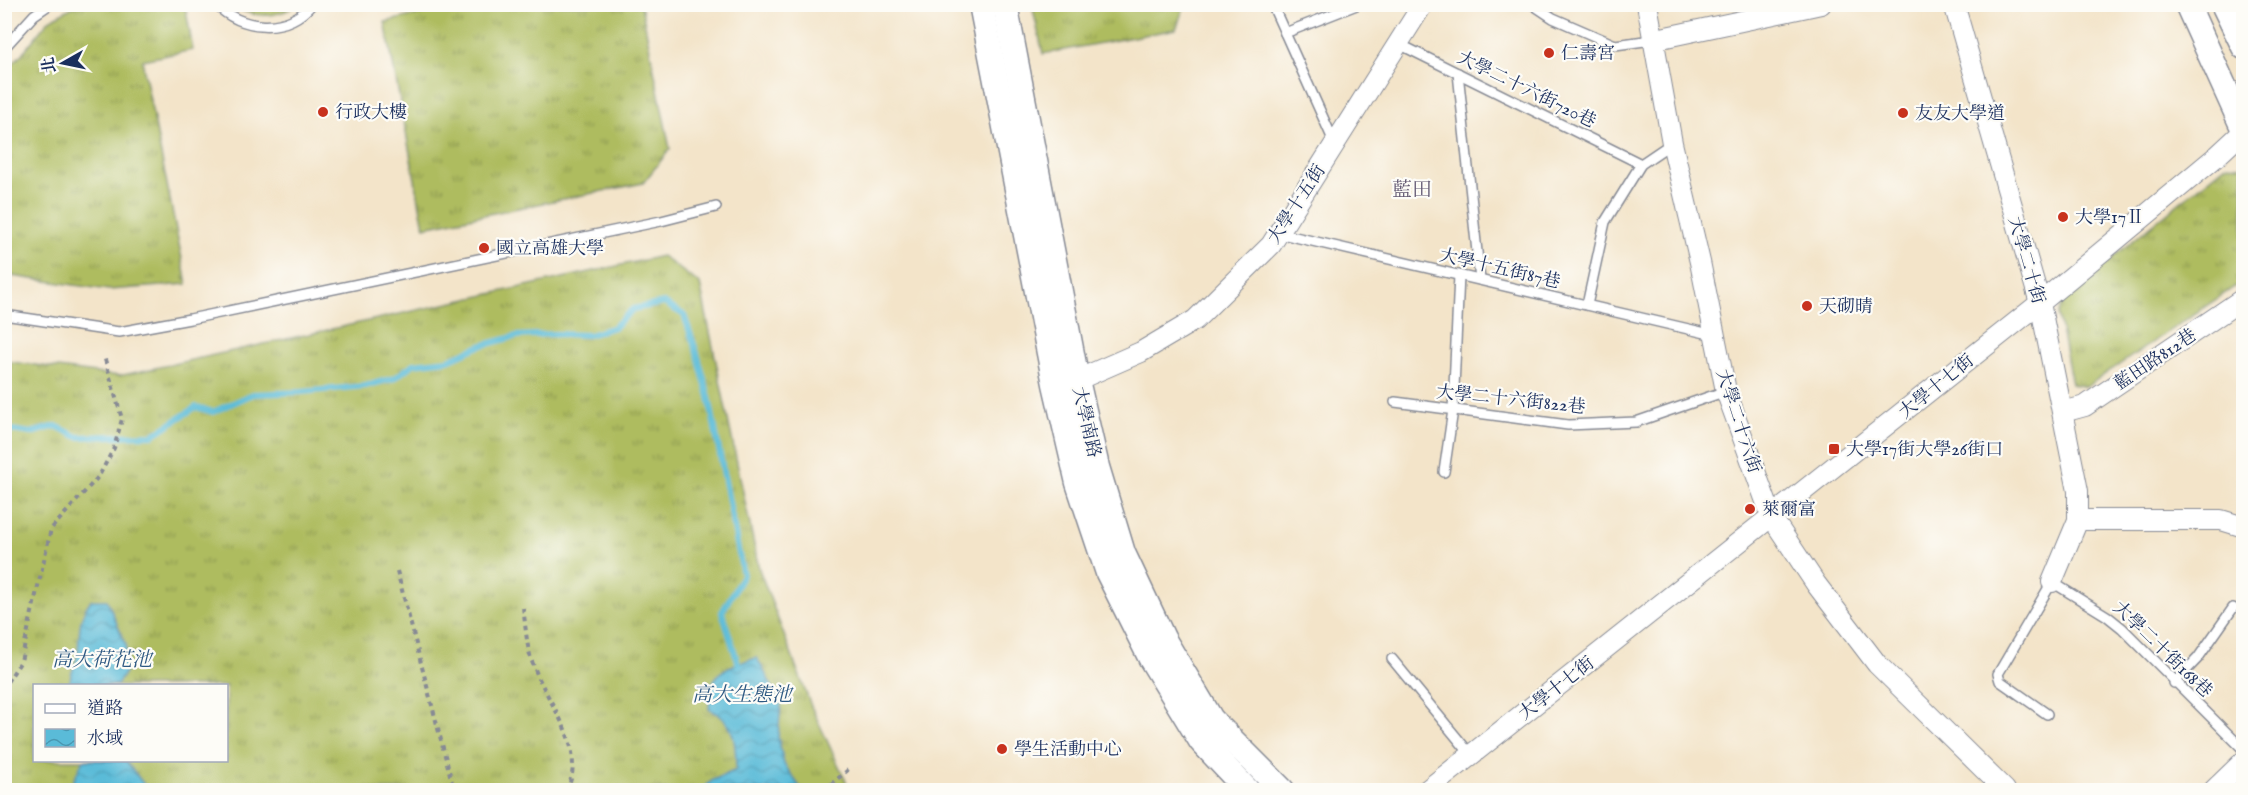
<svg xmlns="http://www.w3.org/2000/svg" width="2248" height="795" font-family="'IM FELL English','Noto Serif TC',serif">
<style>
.grass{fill:url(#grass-tufts);stroke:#64765e;stroke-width:1.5;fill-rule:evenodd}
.garden{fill:url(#garden-dots);stroke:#64765e;stroke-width:1.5}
.water{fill:url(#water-waves);stroke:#3a759b;stroke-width:1.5}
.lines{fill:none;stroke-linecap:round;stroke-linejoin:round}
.stream{stroke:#5abbd8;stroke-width:6}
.service-casing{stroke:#878a94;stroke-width:12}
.minor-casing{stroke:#878a94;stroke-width:22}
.tertiary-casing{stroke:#878a94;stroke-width:27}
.path{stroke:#878a94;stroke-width:4;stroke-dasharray:4.5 4.5;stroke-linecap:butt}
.service{stroke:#fff;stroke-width:9}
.minor{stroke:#fff;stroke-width:20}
.tertiary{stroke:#fff;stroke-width:24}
.poi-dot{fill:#c8321e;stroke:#fdfcf7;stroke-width:2}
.labels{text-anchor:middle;stroke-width:4.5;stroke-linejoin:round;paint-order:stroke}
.poi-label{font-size:18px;fill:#1b2f5e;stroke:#fdfcf7;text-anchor:start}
.street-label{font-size:18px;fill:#1b2f5e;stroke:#fdfcf7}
.neighbourhood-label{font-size:20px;fill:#645a73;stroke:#fdfcf7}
.water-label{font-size:20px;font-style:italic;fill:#2e5983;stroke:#fdfcf7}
</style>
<defs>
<pattern id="grass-tufts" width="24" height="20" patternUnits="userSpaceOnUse" patternTransform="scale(1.5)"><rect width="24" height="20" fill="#aebc5e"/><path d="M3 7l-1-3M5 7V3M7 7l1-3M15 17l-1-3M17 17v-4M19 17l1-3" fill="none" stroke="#8d9951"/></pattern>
<pattern id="garden-dots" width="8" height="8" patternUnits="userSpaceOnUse" patternTransform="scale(1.5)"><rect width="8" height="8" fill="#aebc5e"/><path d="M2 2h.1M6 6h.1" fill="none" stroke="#8d9951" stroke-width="1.8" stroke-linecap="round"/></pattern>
<pattern id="water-waves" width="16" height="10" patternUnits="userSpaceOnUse" patternTransform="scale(1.5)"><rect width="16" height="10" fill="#5abbd8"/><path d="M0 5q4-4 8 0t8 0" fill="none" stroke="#4a98b2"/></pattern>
</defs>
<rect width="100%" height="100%" fill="#fdfcf7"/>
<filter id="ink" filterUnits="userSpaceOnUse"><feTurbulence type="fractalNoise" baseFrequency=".0167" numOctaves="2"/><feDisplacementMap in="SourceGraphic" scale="12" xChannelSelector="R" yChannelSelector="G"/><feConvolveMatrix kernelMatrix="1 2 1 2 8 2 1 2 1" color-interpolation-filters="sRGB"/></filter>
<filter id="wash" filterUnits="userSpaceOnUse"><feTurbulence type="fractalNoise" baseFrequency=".008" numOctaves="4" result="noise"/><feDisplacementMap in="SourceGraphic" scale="24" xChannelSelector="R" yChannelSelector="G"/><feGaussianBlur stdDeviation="1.35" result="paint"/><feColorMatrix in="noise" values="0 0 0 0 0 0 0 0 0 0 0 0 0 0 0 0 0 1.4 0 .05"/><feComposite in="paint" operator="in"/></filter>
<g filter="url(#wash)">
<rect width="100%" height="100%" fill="#f3e4c9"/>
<g class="grass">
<polygon points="76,5 185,5 193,50 142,60 187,284 109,290 5,275 5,71 21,55 49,20"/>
<polygon points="423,5 641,5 670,149 643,183 424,227 385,22 424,13"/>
<polygon points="1032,5 1032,4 1185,5 1176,29 1043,54"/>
<polygon points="2226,165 2243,166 2243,281 2086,387 2072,384 2058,315 2065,296"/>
<path d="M 662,256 L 700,284 L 759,569 L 811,706 L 850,790 L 5,790 L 5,361 L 119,376 ZM 34,686 L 226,686 L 226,760 L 34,760 Z"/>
</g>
<path class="garden" d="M 231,5 L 297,5 C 277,19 251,18 231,5 Z"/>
<g class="water">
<path d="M 91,600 L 107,600 L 126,645 L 128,667 L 117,685 L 70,685 C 69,675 75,667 77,657 C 81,634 76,621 91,600 Z"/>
<path d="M 757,658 L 781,703 L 778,737 L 784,764 L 802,790 L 701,790 L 713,780 L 736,770 C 736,745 736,721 709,709 C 710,702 709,692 712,685 C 718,667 741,662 757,658 Z"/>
<polygon points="83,760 126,761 148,790 69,790"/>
</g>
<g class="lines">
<polyline class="stream" points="4,429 31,433 56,426 78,437 153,435 196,407 213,412 253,394 302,392 365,386 395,378 413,364 448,360 480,346 517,336 555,334 589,335 614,327 633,309 664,303 684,315 697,353 709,397 743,575 722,612 738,663"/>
</g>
</g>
<g filter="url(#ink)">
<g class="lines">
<defs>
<g id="service">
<path d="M 215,4 C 242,30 286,35 312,4"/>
<polyline points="1272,4 1334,142"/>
<polyline points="1532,4 1553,18 1615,45 1652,40"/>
<polyline points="1285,33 1359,4"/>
<polyline points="1399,44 1641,164"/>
<polyline points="4,48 34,15 50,4"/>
<polyline points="1458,73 1480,280"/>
<polyline points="1278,233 1714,335"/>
<polyline points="1587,305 1605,222 1641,164 1672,143"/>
<polyline points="4,315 119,332 190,319 661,221 716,207"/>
<polyline points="1395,402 1568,425 1636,422 1726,391"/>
<polyline points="1444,472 1453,410 1459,275"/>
<polyline points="1392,659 1471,755"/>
<polyline points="2174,683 2198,658 2233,608"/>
<polyline points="2047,714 2000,681 1998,674 2052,582 2107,616 2122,628 2244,750"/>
</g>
<g id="minor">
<polyline points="1647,4 1672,143 1700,262 1726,391 1772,518 1816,584 1877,664 2005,790"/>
<polyline points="1954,4 2040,303 2078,491 2078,520 2052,582"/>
<polyline points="1652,40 1821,4"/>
<polyline points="1064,383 1077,380 1141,352 1195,320 1271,245 1423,4"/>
<polyline points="2063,412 2085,406 2244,298"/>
<polyline points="2078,520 2221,520 2244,527"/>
<polyline points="1427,790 2040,303 2217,156 2244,131"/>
<polyline points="2214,790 2244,761"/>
</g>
<g id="tertiary">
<polyline points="981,4 1055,384 1078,483 1108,573 1151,659 1201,741 1247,790"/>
<polyline points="1005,4 1077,380 1097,467 1123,553 1164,640 1211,719 1282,790"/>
<polyline points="2187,4 2244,130"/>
<polyline points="2223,4 2244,47"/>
</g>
</defs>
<use href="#service" class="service-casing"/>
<use href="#minor" class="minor-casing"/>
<use href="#tertiary" class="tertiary-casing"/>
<g class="path">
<polyline points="397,571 454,790"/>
<path d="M 523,608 C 526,626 526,647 533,664 C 547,705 588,744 567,790"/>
<polyline points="4,690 5,685 21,661 51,529 99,476 114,448 122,419 104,356"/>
<polyline points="824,790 848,770"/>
</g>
<use href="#service" class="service"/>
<use href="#minor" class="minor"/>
<use href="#tertiary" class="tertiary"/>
</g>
</g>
<g class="poi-dot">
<circle cx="1549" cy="53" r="6"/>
<circle cx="323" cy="112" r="6"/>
<circle cx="1903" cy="113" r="6"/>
<circle cx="2063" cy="217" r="6"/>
<circle cx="484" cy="248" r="6"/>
<circle cx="1807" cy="306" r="6"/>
<rect x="1828" y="443" width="12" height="12" rx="3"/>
<circle cx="1750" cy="509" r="6"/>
<circle cx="1002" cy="749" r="6"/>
</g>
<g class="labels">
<g class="poi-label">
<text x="1561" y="59">仁壽宮</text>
<text x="335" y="118">行政大樓</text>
<text x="1915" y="119">友友大學道</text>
<text x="2075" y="223">大學17Ⅱ</text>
<text x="496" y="254">國立高雄大學</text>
<text x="1819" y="312">天砌晴</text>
<text x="1846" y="455">大學17街大學26街口</text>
<text x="1762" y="515">萊爾富</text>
<text x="1014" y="755">學生活動中心</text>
</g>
<g class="street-label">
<text transform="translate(1527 89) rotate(26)" y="6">大學二十六街720巷</text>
<text transform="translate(1296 204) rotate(-57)" y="6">大學十五街</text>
<text transform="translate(2027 260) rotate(74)" y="6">大學二十街</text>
<text transform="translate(1500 268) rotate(13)" y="6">大學十五街87巷</text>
<text transform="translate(2155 359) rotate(-34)" y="6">藍田路812巷</text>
<text transform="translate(1936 386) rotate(-39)" y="6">大學十七街</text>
<text transform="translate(1511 399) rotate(6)" y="6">大學二十六街822巷</text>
<text transform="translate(1739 421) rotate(72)" y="6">大學二十六街</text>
<text transform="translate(1087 422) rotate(77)" y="6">大學南路</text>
<text transform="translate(2163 649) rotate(44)" y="6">大學二十街168巷</text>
<text transform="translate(1556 688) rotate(-38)" y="6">大學十七街</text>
</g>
<g class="neighbourhood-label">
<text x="1412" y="196">藍田</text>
</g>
<g class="water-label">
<text x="102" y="666">高大荷花池</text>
<text x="742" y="701">高大生態池</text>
</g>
</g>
<rect width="2248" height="795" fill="none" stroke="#fdfcf7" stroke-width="24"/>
<rect x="33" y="684" width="195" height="78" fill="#fdfcf7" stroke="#a3aaba" stroke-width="1.5"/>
<rect x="45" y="704" width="30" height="9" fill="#ffffff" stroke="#a3aaba" stroke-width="1.5"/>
<text x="87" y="714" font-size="18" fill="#1b2f5e">道路</text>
<rect x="45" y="729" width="30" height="18" fill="url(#water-waves)" stroke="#a3aaba" stroke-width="1.5"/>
<text x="87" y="744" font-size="18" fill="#1b2f5e">水域</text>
<g transform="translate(63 63) rotate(261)" stroke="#fdfcf7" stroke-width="4.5" paint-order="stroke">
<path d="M0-4.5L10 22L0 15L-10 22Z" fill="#1b2f5e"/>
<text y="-9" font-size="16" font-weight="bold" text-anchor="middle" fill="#1b2f5e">北</text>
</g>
</svg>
